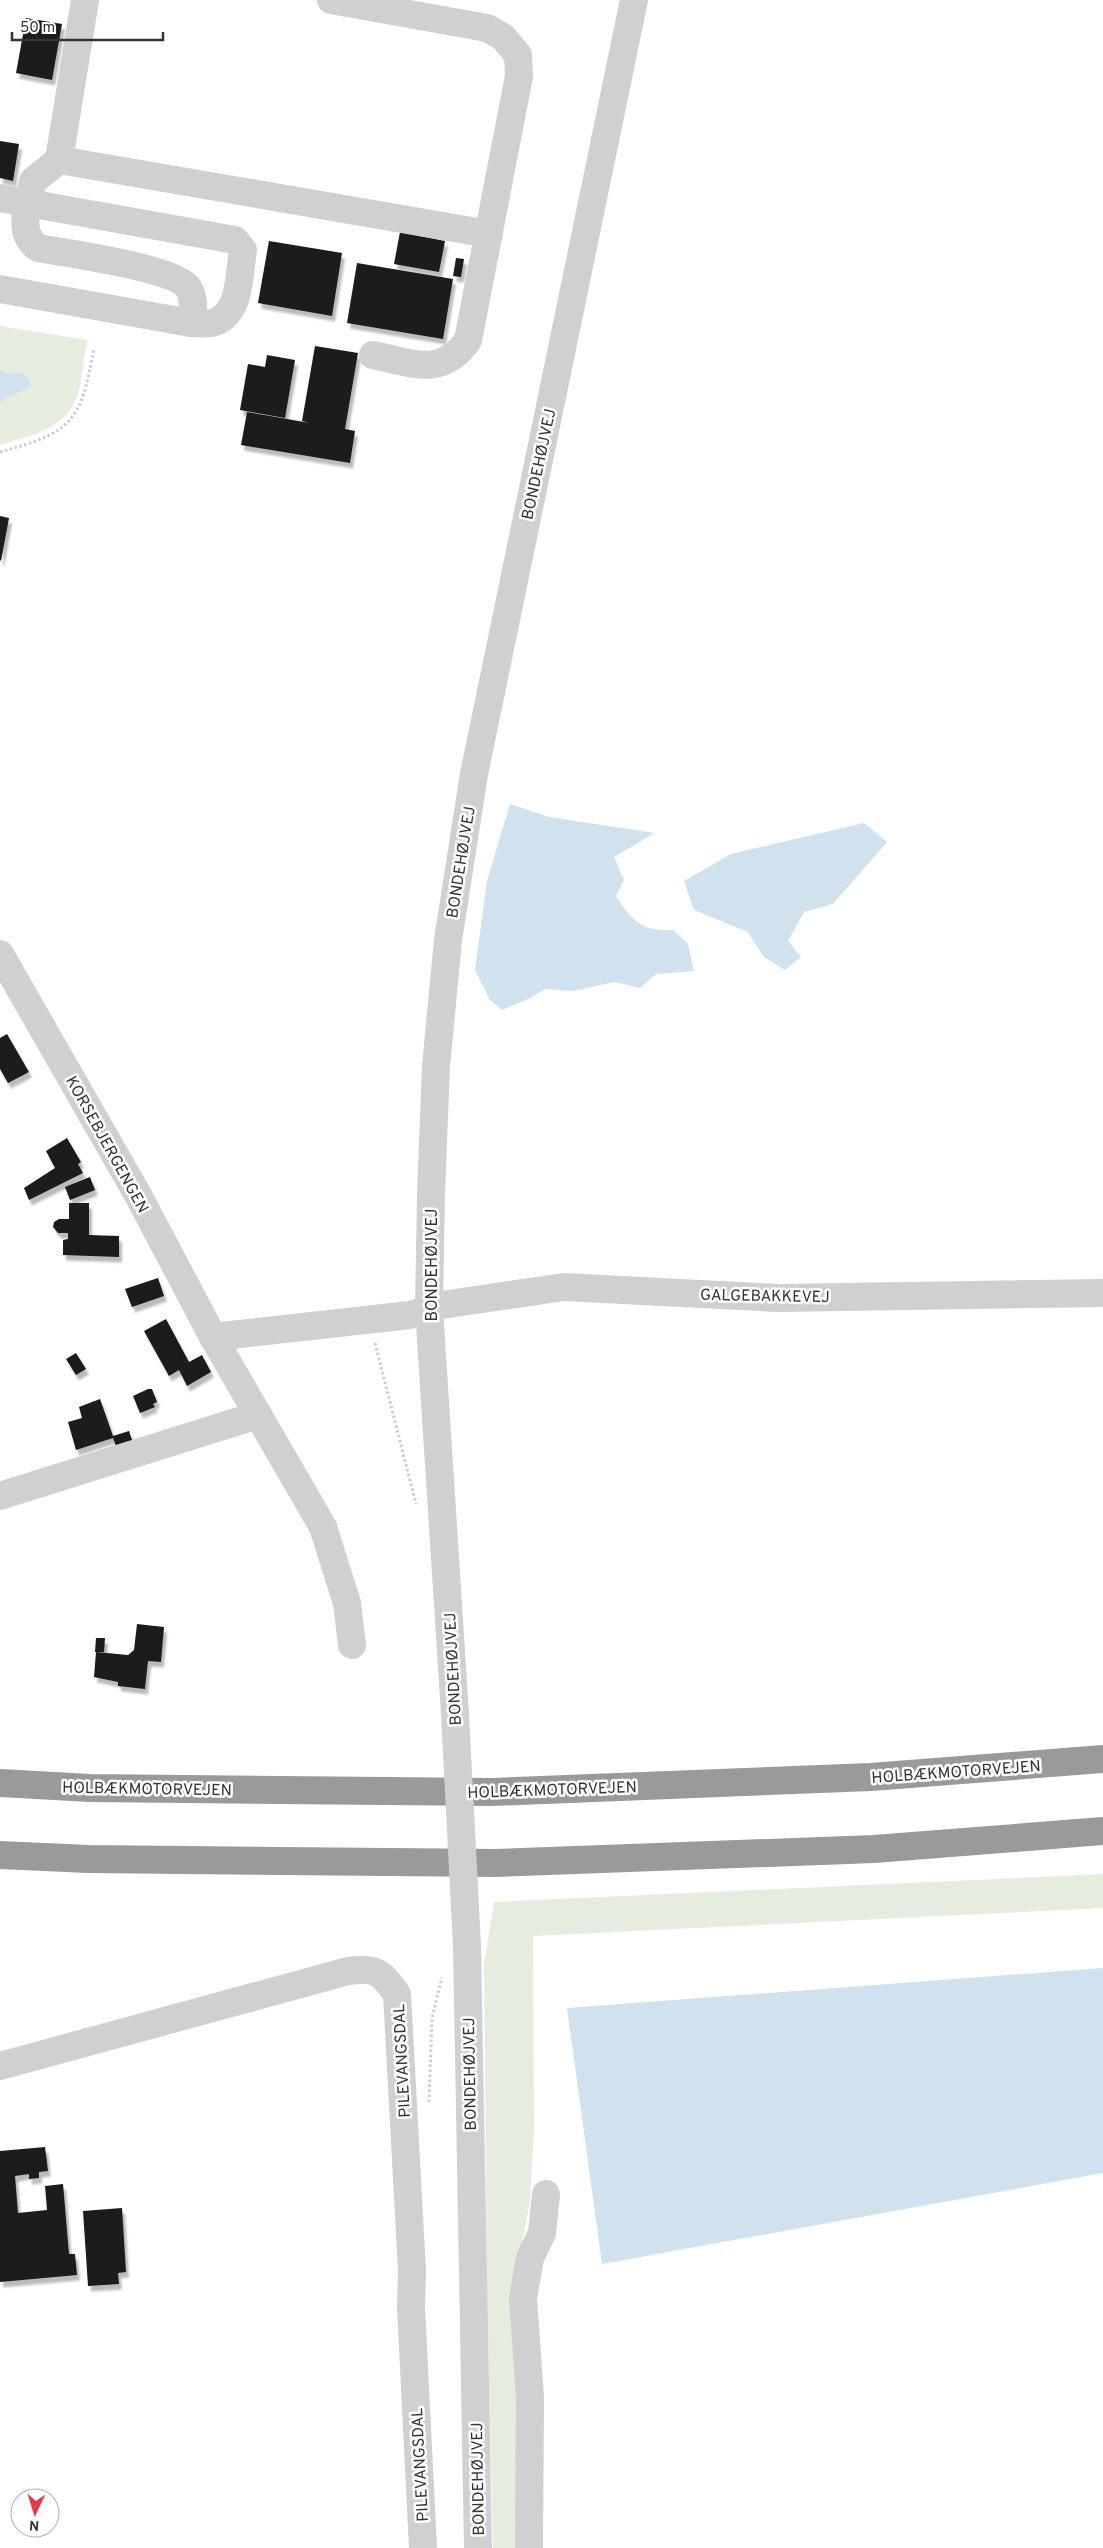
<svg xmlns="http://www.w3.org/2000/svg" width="1103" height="2548" font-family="Overpass,sans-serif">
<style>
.green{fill:#e6ecdf}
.water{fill:#cfe2ee}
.building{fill:#1a1a1a;filter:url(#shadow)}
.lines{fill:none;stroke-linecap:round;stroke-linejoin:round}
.path{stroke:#cdcdcd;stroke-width:3;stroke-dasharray:2.5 2.5;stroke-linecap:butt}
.minor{stroke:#d0d0d0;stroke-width:28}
.highway{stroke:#9a9a9a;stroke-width:28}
.minor-bridge{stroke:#d0d0d0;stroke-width:28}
.labels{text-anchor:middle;stroke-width:5;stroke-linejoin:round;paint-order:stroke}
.street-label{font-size:16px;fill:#333;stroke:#fff}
</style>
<defs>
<filter id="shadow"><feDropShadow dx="3" dy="5.5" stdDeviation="1" flood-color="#0004"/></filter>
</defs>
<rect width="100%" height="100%" fill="#fff"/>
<g class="green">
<path d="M 0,326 L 88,340 C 83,357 83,374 79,390 C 71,427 31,436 0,445 Z"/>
<polygon points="1103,1874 1103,1908 533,1936 534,2130 530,2201 518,2264 519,2548 493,2548 487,2294 484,1965 494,1902"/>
</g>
<g class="water">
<polygon points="0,371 12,374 22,373 30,380 31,387 5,398 0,404"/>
<path d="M 510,804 L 549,817 L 655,833 L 614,857 L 624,880 L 616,896 C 632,921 642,932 673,930 L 688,944 L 694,971 L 656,974 L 640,988 L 615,982 L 572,991 L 545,989 L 530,998 L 502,1010 L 490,1000 L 475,970 L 487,881 Z"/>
<polygon points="864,823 887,842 833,904 804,912 788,941 801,957 785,970 764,957 748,932 694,910 684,881 731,854"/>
<polygon points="1103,1968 1103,2173 602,2264 567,2008"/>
</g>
<g class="building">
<polygon points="26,18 62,24 52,80 16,73"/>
<polygon points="0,141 19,144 13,181 0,178"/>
<polygon points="400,232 445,241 439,272 394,264"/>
<polygon points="269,241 342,253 332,316 258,303"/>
<polygon points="456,258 464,259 461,277 453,276"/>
<polygon points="357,263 453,279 443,339 347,323"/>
<polygon points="315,346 358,353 345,429 355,431 350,463 241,445 247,412 310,423 302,421"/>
<polygon points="267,355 295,360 285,418 240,410 248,364 265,367"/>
<polygon points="0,516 9,518 1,561 0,560"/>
<polygon points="7,1034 29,1072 8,1083 0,1069 0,1038"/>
<polygon points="67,1138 81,1162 78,1164 83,1173 29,1200 24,1188 55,1168 46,1151"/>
<polygon points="90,1177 95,1190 70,1200 65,1187"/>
<polygon points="69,1203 89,1203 89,1235 119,1236 119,1257 63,1255 63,1240 68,1239 68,1233 58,1233 53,1227 54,1222 59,1219 69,1219"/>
<polygon points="158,1278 164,1296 132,1307 125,1289"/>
<polygon points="166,1319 189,1362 202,1355 211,1372 187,1386 179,1370 169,1376 144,1331"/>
<polygon points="76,1353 86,1369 76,1375 66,1359"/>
<polygon points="148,1389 152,1389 157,1402 153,1404 155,1407 140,1413 133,1396"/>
<polygon points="100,1399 113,1436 129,1431 134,1446 118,1451 113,1438 76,1450 68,1422 82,1418 79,1407"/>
<polygon points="137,1624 164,1627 161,1662 148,1661 145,1689 118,1686 118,1682 94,1677 96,1652 128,1655 134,1650"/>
<polygon points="96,1638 105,1638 104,1652 95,1652"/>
<polygon points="45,2147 48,2171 39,2172 39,2178 29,2179 29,2174 15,2176 18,2213 47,2210 45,2186 63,2184 69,2254 75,2254 77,2275 0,2282 0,2151"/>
<polygon points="122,2208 126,2272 118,2273 119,2284 88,2286 83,2211"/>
</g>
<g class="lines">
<g class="path">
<path d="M 0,452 C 73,432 81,422 94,348"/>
<polyline points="375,1343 416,1504"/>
<polyline points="429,2102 432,2018 442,1977"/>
</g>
<g class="minor">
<polyline points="85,0 59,160 489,234"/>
<path d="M 331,0 L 487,28 L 503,37 L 518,55 L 519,76 L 468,340 C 442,378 412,363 373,355"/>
<path d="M 59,160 L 33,181 C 28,202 16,233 38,248 C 66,253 177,268 189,289 C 195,300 193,311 191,323"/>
<path d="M 0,198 L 235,240 L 243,250 C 239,274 241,312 215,322 C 208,325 198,323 191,323 L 0,289"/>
<polyline points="0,954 138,1195 213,1337 323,1527 347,1603 352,1645"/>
<polyline points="213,1337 410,1315 442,1305 564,1287 778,1298 1103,1293"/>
<polyline points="0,1496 258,1415"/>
<polyline points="455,1714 429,1308 431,1194 436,1066 448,940 474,774 634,0"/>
<polyline points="467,1946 478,2548"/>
<path d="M 0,2066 L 348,1971 C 377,1968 380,1971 397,1994 L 412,2271 L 411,2307 L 423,2548"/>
<polyline points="529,2548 530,2398 523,2298 530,2258 542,2233 546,2194"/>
</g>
<g class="highway">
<polyline points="0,1783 90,1788 492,1792 871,1777 1103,1759"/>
<polyline points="0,1855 88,1859 495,1863 874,1849 1103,1831"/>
</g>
<polyline class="minor-bridge" points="455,1714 467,1946"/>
</g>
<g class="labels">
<g class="street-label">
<text transform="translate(538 464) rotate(-78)" y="6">BONDEHØJVEJ</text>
<text transform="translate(460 862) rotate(-81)" y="6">BONDEHØJVEJ</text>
<text transform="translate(108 1144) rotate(61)" y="6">KORSEBJERGENGEN</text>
<text transform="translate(431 1265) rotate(-90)" y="6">BONDEHØJVEJ</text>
<text transform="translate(765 1295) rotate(1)" y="6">GALGEBAKKEVEJ</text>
<text transform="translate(452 1669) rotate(-93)" y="6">BONDEHØJVEJ</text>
<text transform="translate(956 1771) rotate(-4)" y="6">HOLBÆKMOTORVEJEN</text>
<text transform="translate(147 1788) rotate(1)" y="6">HOLBÆKMOTORVEJEN</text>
<text transform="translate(552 1789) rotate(-2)" y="6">HOLBÆKMOTORVEJEN</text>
<text transform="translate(401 2061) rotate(-93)" y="6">PILEVANGSDAL</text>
<text transform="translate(469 2074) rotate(-91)" y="6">BONDEHØJVEJ</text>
<text transform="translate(419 2465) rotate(-93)" y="6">PILEVANGSDAL</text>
<text transform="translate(477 2479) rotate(-91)" y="6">BONDEHØJVEJ</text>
</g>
</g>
<g transform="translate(35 2513) rotate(184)"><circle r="24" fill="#ffffff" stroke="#adadad"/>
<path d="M0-4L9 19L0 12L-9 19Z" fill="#e63946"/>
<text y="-8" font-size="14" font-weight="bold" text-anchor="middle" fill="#333333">N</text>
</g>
<path d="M12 32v8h151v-8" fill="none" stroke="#333333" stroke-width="2.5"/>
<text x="20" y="32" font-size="15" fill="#333333" stroke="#ffffff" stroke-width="4" paint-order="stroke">50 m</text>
</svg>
